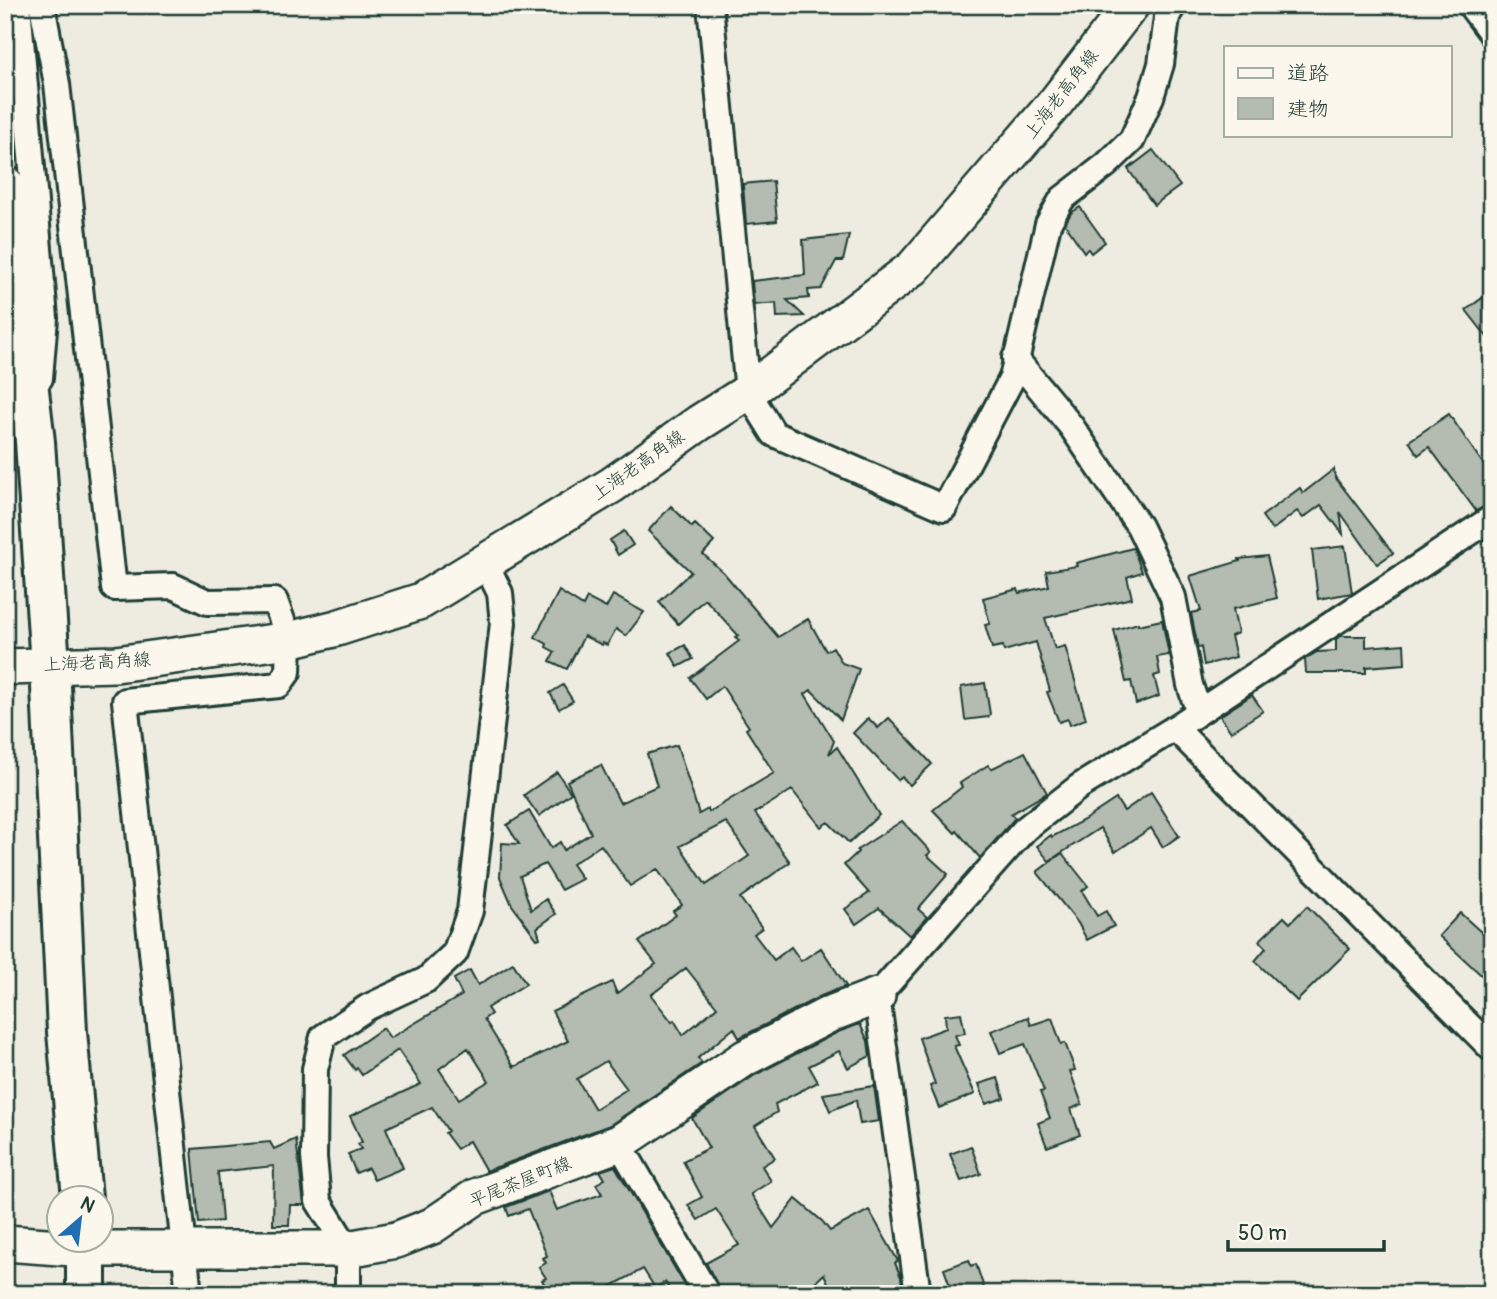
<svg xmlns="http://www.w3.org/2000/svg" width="1497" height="1299" font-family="Pangolin,'Klee One',sans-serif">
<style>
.building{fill:#b4bbb0;stroke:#1f3d34;stroke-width:2;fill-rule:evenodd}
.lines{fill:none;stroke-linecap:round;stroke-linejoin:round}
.street-casing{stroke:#1f3d34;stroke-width:30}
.secondary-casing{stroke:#1f3d34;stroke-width:40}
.highway-casing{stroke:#1f3d34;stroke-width:44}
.street{stroke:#fbf7ec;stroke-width:24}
.secondary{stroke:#fbf7ec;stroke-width:35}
.highway{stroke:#fbf7ec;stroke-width:38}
.labels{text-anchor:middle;stroke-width:5;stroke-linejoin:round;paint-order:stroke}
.street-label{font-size:18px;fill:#1f3d34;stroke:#fbf7ec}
</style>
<rect width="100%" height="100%" fill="#eeece1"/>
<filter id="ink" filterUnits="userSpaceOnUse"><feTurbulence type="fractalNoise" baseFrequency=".0143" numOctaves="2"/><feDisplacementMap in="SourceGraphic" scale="14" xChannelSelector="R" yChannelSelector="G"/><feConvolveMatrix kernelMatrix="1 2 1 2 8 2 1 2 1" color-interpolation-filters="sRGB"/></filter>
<g filter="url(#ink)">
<g class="building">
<polygon points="1153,150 1180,186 1154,205 1128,169"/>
<polygon points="773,181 777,221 746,224 743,184"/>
<polygon points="1080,207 1105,242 1091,253 1088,249 1084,252 1065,224 1071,213"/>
<polygon points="849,235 843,261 836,261 821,289 808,290 809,298 787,300 804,316 777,317 776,303 754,305 752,281 805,275 803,240"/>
<polygon points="1485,296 1492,305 1492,343 1466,310"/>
<polygon points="1449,414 1492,477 1492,502 1476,511 1429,447 1418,455 1409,441"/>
<polygon points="1334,469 1335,477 1393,553 1377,564 1340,512 1343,534 1321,505 1303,518 1297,511 1272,530 1262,516 1300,488 1303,493"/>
<path d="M 671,506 L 692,527 L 695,524 L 714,542 L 703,554 L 724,573 L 778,637 L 808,619 L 826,651 L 833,647 L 842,663 L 859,669 L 841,720 L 811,690 L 805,694 L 834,741 L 829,754 L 837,747 L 879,815 L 849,843 L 828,822 L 821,827 L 792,790 L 755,813 L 790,862 L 740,898 L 762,928 L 754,934 L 774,960 L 791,947 L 801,961 L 821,948 L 846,986 L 821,996 L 739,1038 L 734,1028 L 698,1058 L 702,1063 L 610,1125 L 486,1171 L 469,1141 L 457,1149 L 445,1133 L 448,1131 L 432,1107 L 386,1128 L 403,1168 L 374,1180 L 368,1168 L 356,1173 L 348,1154 L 361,1149 L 358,1144 L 362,1142 L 350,1116 L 421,1084 L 398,1050 L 362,1075 L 357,1068 L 355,1070 L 344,1055 L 383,1028 L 390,1038 L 462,995 L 454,979 L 470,970 L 478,985 L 513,963 L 526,984 L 487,1008 L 491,1014 L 484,1019 L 514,1067 L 568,1041 L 552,1011 L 612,982 L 617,994 L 656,964 L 639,942 L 676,915 L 673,911 L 682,905 L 657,869 L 630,886 L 601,845 L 572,864 L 582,879 L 561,890 L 545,864 L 520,876 L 531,910 L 546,899 L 556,914 L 537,928 L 540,938 L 537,939 L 512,905 L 500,877 L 502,843 L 519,844 L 507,825 L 529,811 L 551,848 L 560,842 L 564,850 L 591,833 L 567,781 L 601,765 L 620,803 L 657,786 L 647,754 L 677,745 L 699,814 L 708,809 L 709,812 L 774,773 L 746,729 L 749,727 L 722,686 L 706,699 L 690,678 L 739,641 L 735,637 L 738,635 L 705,599 L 678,624 L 659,602 L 691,572 L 648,531 ZM 726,822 L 749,856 L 706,885 L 680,846 ZM 686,968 L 717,1007 L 683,1035 L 674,1020 L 672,1022 L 651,995 ZM 468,1048 L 489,1081 L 459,1099 L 439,1069 ZM 606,1061 L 627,1089 L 595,1109 L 577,1079 Z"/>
<polygon points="624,531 633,545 618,555 610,540"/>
<polygon points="1345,546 1352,593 1318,599 1312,550"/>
<polygon points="1133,548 1142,572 1127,577 1132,598 1045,618 1055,649 1065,646 1086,719 1070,725 1068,719 1059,722 1047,692 1050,691 1036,642 1004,651 1003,646 992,648 985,625 990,624 983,598 1018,589 1019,593 1049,586 1046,571 1077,566 1076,563"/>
<polygon points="1267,556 1277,598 1233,609 1238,633 1231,636 1236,657 1204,665 1201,647 1198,648 1191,613 1201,611 1190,576 1240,561 1239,559"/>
<polygon points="559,591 583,606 587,598 606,608 613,595 644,612 626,636 616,629 607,645 603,643 602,645 584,636 567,669 550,661 555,652 546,647 547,644 535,637"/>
<polygon points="1162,620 1169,655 1157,657 1160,674 1154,676 1159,696 1136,704 1131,681 1126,682 1114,630 1138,623 1138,625"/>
<polygon points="1341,636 1366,636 1366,647 1404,644 1405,664 1366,667 1366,673 1306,673 1305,659 1317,652 1336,651 1336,639"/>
<polygon points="685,645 693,659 678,667 670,653"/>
<polygon points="985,683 990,714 988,717 965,720 961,687"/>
<polygon points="563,685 573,701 559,709 550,693"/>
<polygon points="1252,695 1263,711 1231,732 1220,716"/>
<polygon points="868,718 878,728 889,718 932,764 910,785 902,777 898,780 853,733"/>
<polygon points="1025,752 1047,793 1011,814 1015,818 980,858 957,831 955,833 933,810 962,787 960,783 988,765 991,769"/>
<polygon points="557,772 571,793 539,816 524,795"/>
<polygon points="1151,792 1179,836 1163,847 1151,828 1115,852 1100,828 1049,861 1037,846 1051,835 1052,837 1084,820 1116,799 1124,811"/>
<polygon points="902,821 931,852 927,855 948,874 918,909 927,917 910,936 879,908 856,924 845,909 869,893 844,865 858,852 857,850"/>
<polygon points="1062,853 1088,886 1082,891 1097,916 1106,911 1114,926 1087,940 1078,923 1037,872"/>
<polygon points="1307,906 1350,949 1297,1001 1255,961 1266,948 1259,941 1284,917 1290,923"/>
<polygon points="1460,913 1492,942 1492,985 1439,936"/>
<polygon points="961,1013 965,1033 955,1035 959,1045 954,1046 975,1094 939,1108 930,1086 935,1084 919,1038 946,1028 945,1015"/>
<polygon points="1028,1017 1031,1025 1052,1018 1061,1044 1065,1043 1075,1070 1070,1071 1082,1104 1071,1109 1080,1135 1047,1147 1038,1123 1050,1118 1040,1092 1044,1091 1025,1044 1000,1053 991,1031"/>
<polygon points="860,1024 868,1041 870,1056 848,1068 839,1051 809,1066 818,1082 775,1104 777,1112 755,1126 775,1158 762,1166 771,1181 751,1194 773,1228 796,1199 822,1221 830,1231 869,1210 898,1261 895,1263 901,1277 903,1294 864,1294 861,1287 846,1294 833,1294 824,1274 803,1294 722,1294 706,1263 739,1245 716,1209 698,1220 688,1205 702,1197 683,1161 709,1148 692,1118 755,1075 838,1032"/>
<polygon points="998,1078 1004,1098 986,1104 979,1084"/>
<polygon points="874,1086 879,1121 860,1124 856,1100 830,1111 823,1094"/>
<polygon points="296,1139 304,1205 290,1205 289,1225 273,1225 274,1166 218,1172 222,1221 199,1223 192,1149 270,1142 274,1149"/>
<polygon points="971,1146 981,1174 961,1181 950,1154"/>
<polygon points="615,1166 690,1294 672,1294 665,1282 655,1288 643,1269 597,1294 550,1294 542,1280 546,1278 539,1267 546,1263 543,1258 547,1256 528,1209 509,1216 506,1207 549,1191 557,1210 602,1194 596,1184 605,1179 600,1171"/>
<polygon points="969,1260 971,1266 976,1264 986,1294 953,1294 944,1269"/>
</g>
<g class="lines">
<defs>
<g id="street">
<polyline points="18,5 45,318 40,378"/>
<polyline points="42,5 57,84 114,588 173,586 207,602 275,601 289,640 288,672 279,685 125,701 189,1294"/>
<polyline points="710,5 748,392 774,434 944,508 1012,378 1048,224 1062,199 1106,165 1132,140 1151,97 1161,64 1167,17 1173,5"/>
<polyline points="1470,5 1492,34"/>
<polyline points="1015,358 1071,426 1139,526 1173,597 1190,685 1198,710"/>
<polyline points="1175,728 1492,1049"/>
<polyline points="619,1143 707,1294"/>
<polyline points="351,1294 348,1286 348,1249 318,1201 314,1157 315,1069 323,1037 368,1007 426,980 455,953 470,911 503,623 500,593 485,562"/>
<polyline points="918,1294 877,996 1025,829 1080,786 1175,728 1492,518"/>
</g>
<g id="secondary">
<polyline points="5,667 116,664 289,640 337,628 421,601 612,485 699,423 748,392 913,268 1056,102 1131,5"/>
<polyline points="5,1243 87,1249 348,1249 396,1240 432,1226 475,1197 619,1143 745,1058 830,1014 877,996"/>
</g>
<g id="highway">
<polyline points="5,186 35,442 50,665 67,1032 82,1198"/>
<polyline points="86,1240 86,1294"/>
</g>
</defs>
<use href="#street" class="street-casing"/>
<use href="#secondary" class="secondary-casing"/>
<use href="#highway" class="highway-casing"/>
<use href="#street" class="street"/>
<use href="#secondary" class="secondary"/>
<use href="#highway" class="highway"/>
</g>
</g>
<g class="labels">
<g class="street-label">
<text transform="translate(1061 94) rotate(-52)" y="6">上海老高角線</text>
<text transform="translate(638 465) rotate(-35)" y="6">上海老高角線</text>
<text transform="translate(97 662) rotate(-3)" y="6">上海老高角線</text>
<text transform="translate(520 1182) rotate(-22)" y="6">平尾茶屋町線</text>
</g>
</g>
<rect width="1497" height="1299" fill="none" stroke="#fbf7ec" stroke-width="28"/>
<rect x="14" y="14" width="1469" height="1271" fill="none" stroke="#1f3d34" stroke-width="2.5" filter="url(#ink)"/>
<rect x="1224" y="46" width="228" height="91" fill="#fbf7ec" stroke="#a3ada2" stroke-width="2"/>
<rect x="1238" y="68" width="35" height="10" fill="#fbf7ec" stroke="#a3ada2" stroke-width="2"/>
<text x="1287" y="80" font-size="21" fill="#1f3d34">道路</text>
<rect x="1238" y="98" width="35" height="21" fill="#b4bbb0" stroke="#a3ada2" stroke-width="2"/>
<text x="1287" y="116" font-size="21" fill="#1f3d34">建物</text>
<g transform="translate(80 1219) rotate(28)"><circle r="33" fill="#fbf7ec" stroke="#a3ada2" stroke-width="2"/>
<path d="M0-5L12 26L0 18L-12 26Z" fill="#1f6fb2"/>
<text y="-10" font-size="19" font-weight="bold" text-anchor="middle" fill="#1f3d34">N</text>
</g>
<path d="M1228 1240v10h156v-10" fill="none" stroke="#1f3d34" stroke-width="3.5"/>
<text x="1238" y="1240" font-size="21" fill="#1f3d34" stroke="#fbf7ec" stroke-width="5" paint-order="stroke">50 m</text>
</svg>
